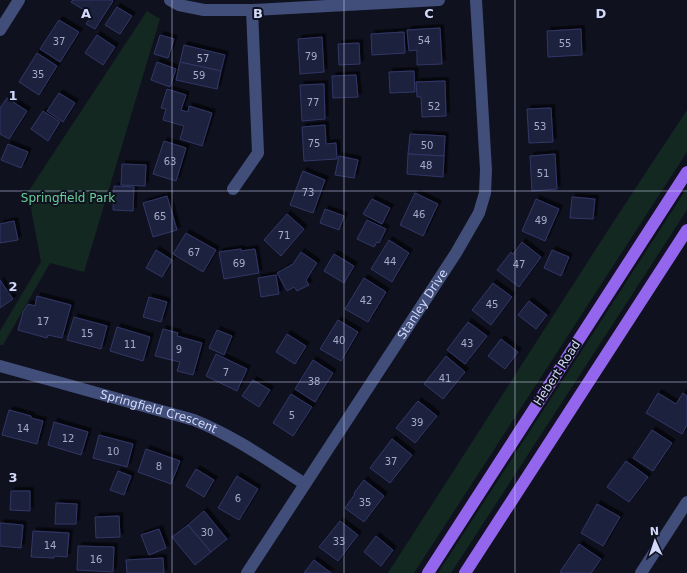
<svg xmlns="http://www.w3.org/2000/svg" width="687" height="573" font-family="'DejaVu Sans',sans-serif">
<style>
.green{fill:#132821}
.building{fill:#1e203e;stroke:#323767;filter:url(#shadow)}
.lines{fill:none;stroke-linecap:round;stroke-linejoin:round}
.minor{stroke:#404e79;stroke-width:12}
.major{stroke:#9466ed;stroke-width:12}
.grid{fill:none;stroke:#d3d9fa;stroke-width:1;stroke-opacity:0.55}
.labels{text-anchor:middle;stroke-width:4;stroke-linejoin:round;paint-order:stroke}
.number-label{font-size:10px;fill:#a6abcb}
.park-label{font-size:12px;fill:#68d198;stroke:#0f111f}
.street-label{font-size:12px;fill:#d3d9fa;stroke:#0f111f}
.grid-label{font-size:13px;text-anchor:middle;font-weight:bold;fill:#d3d9fa;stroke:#0f111f;stroke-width:4;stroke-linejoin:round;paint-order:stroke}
</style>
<defs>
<filter id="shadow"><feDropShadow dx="3.5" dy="-3.5" stdDeviation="0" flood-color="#0009"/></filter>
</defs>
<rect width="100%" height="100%" fill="#0f111f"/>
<g class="green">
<polygon points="147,11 160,19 84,272 50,263 3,345 0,345 0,331 41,262 28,192"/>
<polygon points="687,110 687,152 414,573 388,573 612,224"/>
<polygon points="687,188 687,210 451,573 438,573"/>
</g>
<g class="building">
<polygon points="73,0 112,0 113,1 95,29 86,24 92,15 71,2"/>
<polygon points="117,7 132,16 120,34 105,25"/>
<polygon points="59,20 79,32 60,62 40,49"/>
<polygon points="440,28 442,64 417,65 417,50 409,51 407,30"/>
<polygon points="581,29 582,55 548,57 547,31"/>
<polygon points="404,32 405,53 372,55 371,34"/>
<polygon points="97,35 115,47 103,65 85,53"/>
<polygon points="160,35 174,39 168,58 154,54"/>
<polygon points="322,37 324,72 300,74 298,39"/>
<polygon points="359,43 360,64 339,65 338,44"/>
<polygon points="184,45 225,55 221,71 180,62"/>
<polygon points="37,53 57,66 39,95 19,82"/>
<polygon points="157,62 176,69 170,87 151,80"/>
<polygon points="180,62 221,71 217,89 176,80"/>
<polygon points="414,71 415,92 390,93 389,72"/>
<polygon points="356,75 358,97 333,98 332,76"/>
<polygon points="445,81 446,116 422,117 421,97 417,97 416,82"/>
<polygon points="324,84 325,119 302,121 300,85"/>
<polygon points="167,89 186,95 181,110 188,112 189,106 212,113 202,146 180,139 184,126 163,120 166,109 161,108"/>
<polygon points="59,93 75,103 63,122 47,111"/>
<polygon points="7,98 27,111 9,139 0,134 0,108"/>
<polygon points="551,108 553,142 529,143 527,109"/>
<polygon points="43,111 60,122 48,141 31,129"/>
<polygon points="325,125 326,144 336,143 337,159 304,161 302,127"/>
<polygon points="410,134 445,136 444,156 408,154"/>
<polygon points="164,141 186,148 176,181 153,174"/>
<polygon points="8,144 28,152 21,168 1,160"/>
<polygon points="408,154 444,156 443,177 407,174"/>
<polygon points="555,154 557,189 532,191 530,156"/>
<polygon points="339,156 358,160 354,178 335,175"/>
<polygon points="122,164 146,165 145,186 121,185"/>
<polygon points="303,171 325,180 313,213 290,205"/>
<polygon points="114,186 134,187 133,211 113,210"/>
<polygon points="415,193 438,204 423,236 400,225"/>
<polygon points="167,196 177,230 153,237 143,203"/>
<polygon points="572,197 595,199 593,219 570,218"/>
<polygon points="372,199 390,208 382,224 363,214"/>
<polygon points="536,199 559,209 545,241 522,231"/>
<polygon points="325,209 344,216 339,230 320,223"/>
<polygon points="287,214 304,229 281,256 264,240"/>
<polygon points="367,220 386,229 379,243 377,242 374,247 357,239"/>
<polygon points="14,221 18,240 0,243 0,224"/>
<polygon points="186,233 216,250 203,272 173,254"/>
<polygon points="389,240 409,253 392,282 371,269"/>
<polygon points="522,242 541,257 519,287 497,270 511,252 513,254"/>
<polygon points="241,249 241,251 255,249 259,273 224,279 219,252"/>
<polygon points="156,250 172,260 162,277 146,268"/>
<polygon points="552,250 569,257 561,276 544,268"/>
<polygon points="301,252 317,263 306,280 309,285 297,291 294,287 287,291 277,273 293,264"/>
<polygon points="334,254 354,266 344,283 324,271"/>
<polygon points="276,275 279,294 261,297 258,278"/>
<polygon points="364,278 386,292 368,322 345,309"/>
<polygon points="0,280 13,299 0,308"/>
<polygon points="493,283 512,297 491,325 472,310"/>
<polygon points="37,296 71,305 62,338 48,335 47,338 18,330 23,312 28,304 35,306"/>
<polygon points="149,297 167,302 161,322 143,317"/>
<polygon points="529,301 547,315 536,329 518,315"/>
<polygon points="74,317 107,326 101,349 67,340"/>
<polygon points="338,320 358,332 341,361 320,349"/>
<polygon points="468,322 487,336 465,364 447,350"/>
<polygon points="117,327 150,337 143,361 110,351"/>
<polygon points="163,329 178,333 177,336 202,343 193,375 177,371 180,362 155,356"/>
<polygon points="217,330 232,336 224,355 209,348"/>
<polygon points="287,334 306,346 295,364 276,352"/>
<polygon points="501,339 518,352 505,369 488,356"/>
<polygon points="216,354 247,369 237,391 206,376"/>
<polygon points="446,356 465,372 443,399 424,384"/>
<polygon points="313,360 333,373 315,402 295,389"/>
<polygon points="253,380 270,390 259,407 242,396"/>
<polygon points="658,393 676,404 683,393 687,396 687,425 682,434 646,413"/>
<polygon points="291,394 312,407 293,436 273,423"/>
<polygon points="418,401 437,416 415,443 396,428"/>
<polygon points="9,410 31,416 31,418 43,421 37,444 2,435"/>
<polygon points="54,422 88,432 81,455 48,445"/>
<polygon points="652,430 672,443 653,471 633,458"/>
<polygon points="99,435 133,444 127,467 93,458"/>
<polygon points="392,439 412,455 390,483 370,468"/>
<polygon points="146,449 180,461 171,484 138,472"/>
<polygon points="626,461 648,477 629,502 607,487"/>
<polygon points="196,469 214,480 204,497 186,486"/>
<polygon points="118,471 131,476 124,495 110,490"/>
<polygon points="237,476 258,489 239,520 218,508"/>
<polygon points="364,480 384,496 364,522 345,508 355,494 354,493"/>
<polygon points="11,491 30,491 30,511 10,510"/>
<polygon points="56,503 77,504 76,524 55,524"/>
<polygon points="597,504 620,517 603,546 581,533"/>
<polygon points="204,511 227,539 211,552 188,525"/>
<polygon points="119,516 120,537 96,538 95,517"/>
<polygon points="340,521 358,535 338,561 319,547"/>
<polygon points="0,523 23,525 21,548 0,546"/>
<polygon points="188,525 211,552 195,565 172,537"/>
<polygon points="159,529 166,548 149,555 141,535"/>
<polygon points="33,531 69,533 67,557 54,556 54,558 31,557"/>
<polygon points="376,536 393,550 381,566 364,552"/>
<polygon points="579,544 601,559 591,573 562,573 560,572"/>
<polygon points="78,546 114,547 113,572 77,570"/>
<polygon points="163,558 164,573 127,573 126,560"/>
<polygon points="314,560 331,573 304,573"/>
</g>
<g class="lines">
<g class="minor">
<polyline points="170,0 179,5 204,10 252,10 439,0"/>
<polyline points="0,30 19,0"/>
<polyline points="233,189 258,153 252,10"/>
<path id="s1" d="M 0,366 L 194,420 C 234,436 269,461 305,484"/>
<path id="s2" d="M 247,573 L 456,253 L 479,213 L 485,193 L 486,170 L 476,0"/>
<polyline points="641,573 687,502"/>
</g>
<g class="major">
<polyline points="428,573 687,172"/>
<polyline points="465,573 687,230"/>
</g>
</g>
<path class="grid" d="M 172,0 L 172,573M 344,0 L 344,573M 515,0 L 515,573M 0,191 L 687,191M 0,382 L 687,382"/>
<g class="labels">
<g class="number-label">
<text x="424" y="44">54</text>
<text x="59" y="45">37</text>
<text x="565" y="47">55</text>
<text x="311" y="60">79</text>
<text x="203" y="62">57</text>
<text x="38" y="78">35</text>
<text x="199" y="79">59</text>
<text x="313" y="106">77</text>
<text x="434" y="110">52</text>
<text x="540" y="130">53</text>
<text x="314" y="147">75</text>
<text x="427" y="149">50</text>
<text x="170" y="165">63</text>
<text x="426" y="169">48</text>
<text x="543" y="177">51</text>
<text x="308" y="196">73</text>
<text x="419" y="218">46</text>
<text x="160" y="220">65</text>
<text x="541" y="224">49</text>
<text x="284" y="239">71</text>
<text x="194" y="256">67</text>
<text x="390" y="265">44</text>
<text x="239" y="267">69</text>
<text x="519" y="268">47</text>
<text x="366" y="304">42</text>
<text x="492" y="308">45</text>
<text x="43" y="325">17</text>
<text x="87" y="337">15</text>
<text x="339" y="344">40</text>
<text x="467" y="347">43</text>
<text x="130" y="348">11</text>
<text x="179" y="353">9</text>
<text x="226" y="376">7</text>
<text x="445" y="382">41</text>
<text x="314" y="385">38</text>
<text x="292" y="419">5</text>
<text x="417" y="426">39</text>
<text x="23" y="432">14</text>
<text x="68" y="442">12</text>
<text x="113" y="455">10</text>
<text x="391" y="465">37</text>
<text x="159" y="470">8</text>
<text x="238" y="502">6</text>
<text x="365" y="506">35</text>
<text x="207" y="536">30</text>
<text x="339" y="545">33</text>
<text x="50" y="549">14</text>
<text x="96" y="563">16</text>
</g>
<g class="park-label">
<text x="68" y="202">Springfield Park</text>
</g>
<g class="street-label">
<text dy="4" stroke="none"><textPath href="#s2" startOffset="321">Stanley Drive</textPath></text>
<text transform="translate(557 373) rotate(-57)" y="4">Hebert Road</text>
<text dy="4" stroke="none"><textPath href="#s1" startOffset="165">Springfield Crescent</textPath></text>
</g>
</g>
<g class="grid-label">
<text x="86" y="18">A</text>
<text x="258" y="18">B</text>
<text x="429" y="18">C</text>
<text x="601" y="18">D</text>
<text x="13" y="100">1</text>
<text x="13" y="291">2</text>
<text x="13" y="482">3</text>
</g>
<g transform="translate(655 541) rotate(357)" stroke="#0f111f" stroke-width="3" paint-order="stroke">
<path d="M0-3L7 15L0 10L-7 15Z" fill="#d3d9fa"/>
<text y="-6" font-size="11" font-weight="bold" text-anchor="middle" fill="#d3d9fa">N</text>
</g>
</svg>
